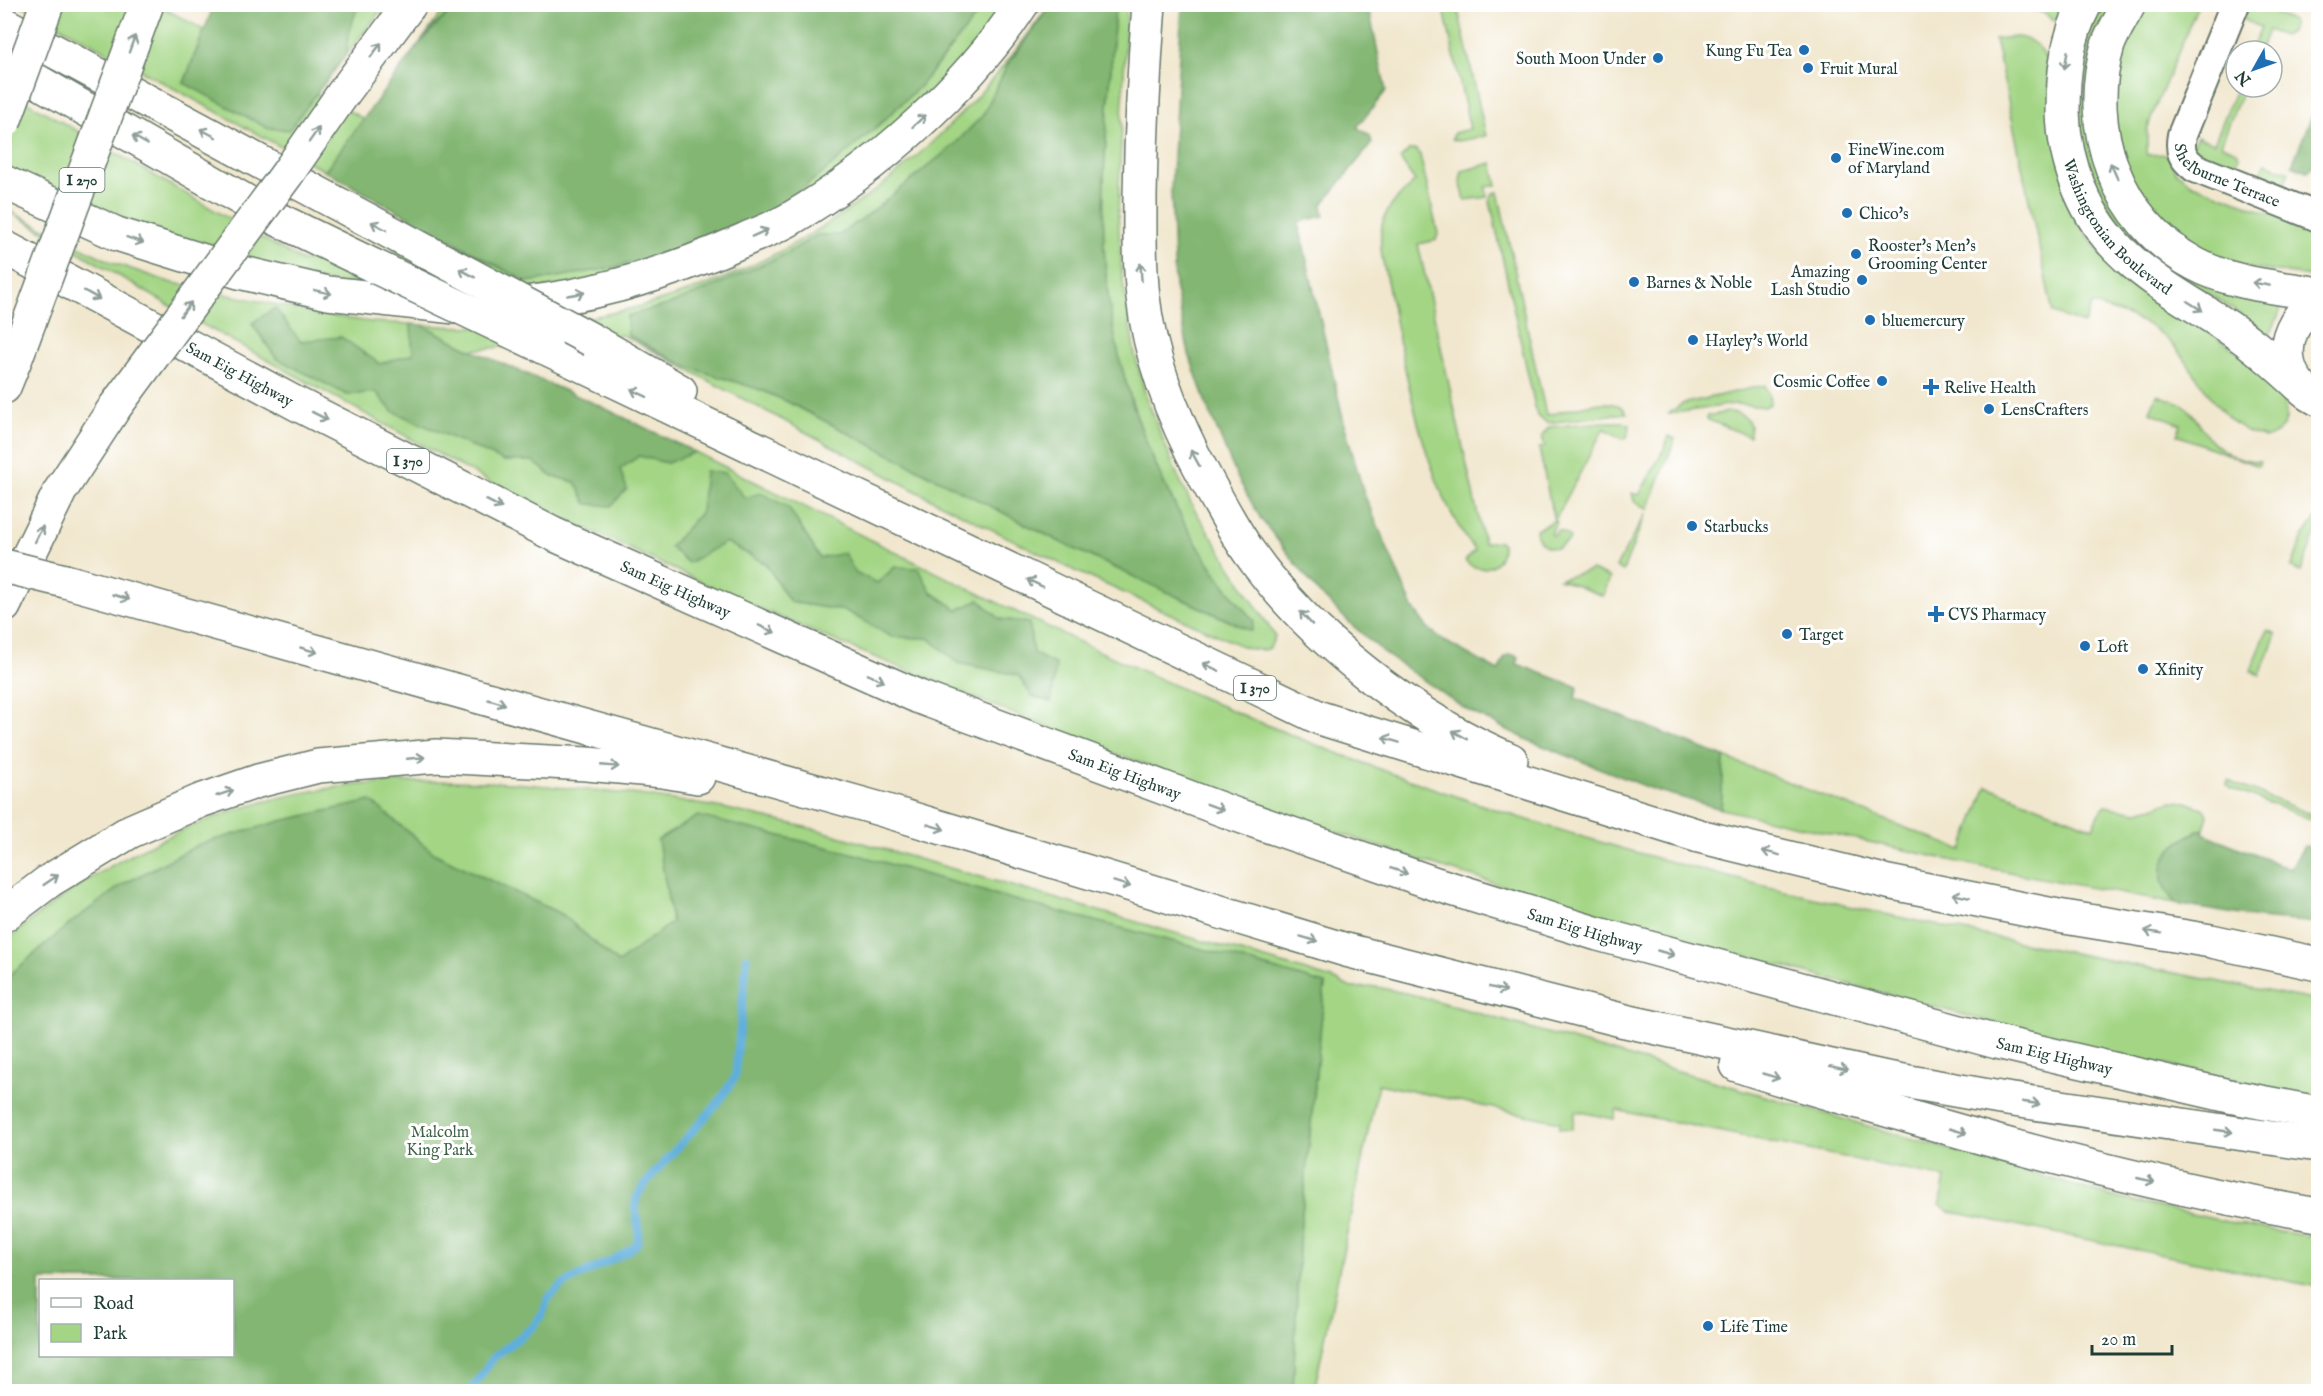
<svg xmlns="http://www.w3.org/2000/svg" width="2323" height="1396" font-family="'IM FELL English',serif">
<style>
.green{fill:#a3d584;stroke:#61895c;stroke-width:1.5;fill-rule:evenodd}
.forest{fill:#82b672;stroke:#507a53;stroke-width:1.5;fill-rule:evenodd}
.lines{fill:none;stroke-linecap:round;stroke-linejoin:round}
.stream{stroke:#61afdb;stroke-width:8}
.minor-casing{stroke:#68786a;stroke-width:32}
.tertiary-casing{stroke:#68786a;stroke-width:36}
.motorway-casing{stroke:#68786a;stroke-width:36}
.minor{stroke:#fff;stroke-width:28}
.tertiary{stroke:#fff;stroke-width:33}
.motorway{stroke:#fff;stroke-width:33}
.motorway-bridge-casing{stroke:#68786a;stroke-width:36;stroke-linecap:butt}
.motorway-bridge{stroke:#fff;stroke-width:33}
.oneway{stroke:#8f9e9a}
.poi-dot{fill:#1f6fb2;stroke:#fff;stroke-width:2}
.labels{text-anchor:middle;stroke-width:6;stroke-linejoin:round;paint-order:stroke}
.shield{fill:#fff;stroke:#627771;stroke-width:1.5}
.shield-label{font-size:15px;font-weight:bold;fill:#1f3d34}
.poi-label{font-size:16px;fill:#1f3d34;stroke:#fff;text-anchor:start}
.street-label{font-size:16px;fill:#1f3d34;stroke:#fff}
.park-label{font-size:16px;fill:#406348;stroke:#fff}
</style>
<rect width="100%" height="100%" fill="#fff"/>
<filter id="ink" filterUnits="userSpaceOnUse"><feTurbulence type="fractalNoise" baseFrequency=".0167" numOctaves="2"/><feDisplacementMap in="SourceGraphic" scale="12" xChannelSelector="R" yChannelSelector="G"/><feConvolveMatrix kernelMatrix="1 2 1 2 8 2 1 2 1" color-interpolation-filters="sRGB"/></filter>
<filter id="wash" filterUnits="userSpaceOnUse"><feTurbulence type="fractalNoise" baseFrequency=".008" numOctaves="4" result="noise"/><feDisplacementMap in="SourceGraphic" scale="24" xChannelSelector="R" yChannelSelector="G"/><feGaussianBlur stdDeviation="1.35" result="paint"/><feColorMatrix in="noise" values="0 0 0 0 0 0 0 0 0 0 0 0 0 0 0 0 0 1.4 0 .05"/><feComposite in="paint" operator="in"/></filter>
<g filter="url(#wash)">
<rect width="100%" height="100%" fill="#f1e7ce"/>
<g class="green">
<polygon points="21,5 158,5 204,30 184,83 289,130 316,93 364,119 325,171"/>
<polygon points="358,5 385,5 346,55 348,35"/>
<polygon points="447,5 456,5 432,28 398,73"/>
<path d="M 985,5 L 1004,5 C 901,158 733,260 550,287 C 478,298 399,294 326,281 C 213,262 109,214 5,167 L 5,89 L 302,261 L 458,246 L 527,282 L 611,268 L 709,241 L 777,208 L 825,171 L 880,124 L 920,86 Z"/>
<path d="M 1049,5 L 1051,5 L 1008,64 L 983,115 L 954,145 L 873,211 L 839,235 L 817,235 L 784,255 L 719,284 L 671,304 L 627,316 L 628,335 L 667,357 L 761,390 L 788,402 L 1064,544 L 1250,631 L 1254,621 C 1170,527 1113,388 1105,263 C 1099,177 1111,90 1115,5 L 1127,5 L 1118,214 L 1122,276 L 1135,355 L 1146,397 L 1175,470 L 1194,509 L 1275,636 L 1270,648 C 1256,654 1239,645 1226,639 L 1069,568 L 931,499 L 623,335 L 471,350 L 422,325 C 683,345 904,217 1049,5 Z"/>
<polygon points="1443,5 1457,5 1486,136 1459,141 1452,139 1454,133 1470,129"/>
<polygon points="2019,5 2064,5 2058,18 2054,21 2044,13"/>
<polygon points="2100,5 2111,5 2111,196 2283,304 2271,333 2266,333 2218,299 2165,269 2122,229 2098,189 2090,170 2077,116 2083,49"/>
<polygon points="2142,5 2198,5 2151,118 2147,130 2147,155 2167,154 2176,172 2193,184 2318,232 2318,277 2254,269 2212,257 2164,224 2127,173 2112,112 2124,38"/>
<polygon points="2248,5 2267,11 2270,5 2277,5 2274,13 2291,20 2293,23 2290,32 2283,36 2268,30 2259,51 2251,51 2261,27 2245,21 2243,18"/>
<path d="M 2018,37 C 2042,41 2048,57 2048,80 L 2080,225 C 2095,249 2113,269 2135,286 C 2171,315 2288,364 2286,417 C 2285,429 2276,435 2265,438 C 2212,425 2199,364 2160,333 C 2140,317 2115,313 2092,304 L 2084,324 L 2053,313 L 1995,39 Z"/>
<polygon points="2237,87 2244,87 2221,144 2238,152 2239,159 2228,169 2208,166 2192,147 2197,136 2214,143"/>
<path d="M 1409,150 L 1417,150 L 1420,155 L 1438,234 L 1436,240 L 1418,244 L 1484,543 L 1498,541 L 1502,544 C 1504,566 1481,576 1465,561 L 1475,550 C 1419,482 1401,342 1382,257 C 1376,217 1388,207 1415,181 L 1400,159 Z"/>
<polygon points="1492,163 1497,185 1486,187 1487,197 1465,200 1460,181 1462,171"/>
<polygon points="2266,163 2289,172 2283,188 2263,182 2261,170"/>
<path d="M 1498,192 L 1546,415 C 1566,412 1614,391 1627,413 L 1547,423 L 1537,416 L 1490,201 L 1493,193 Z"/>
<path d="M 7,210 L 111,262 L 169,282 L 324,315 L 371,322 L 411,324 L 413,354 L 380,364 L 341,337 L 300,342 L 252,324 L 276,358 L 347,395 L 376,392 L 392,411 L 504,461 L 533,460 L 551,476 L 575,482 L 620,469 L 639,456 L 667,463 L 695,452 C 866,537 1035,625 1210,701 C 1299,740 1392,775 1485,806 C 1756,897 2038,946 2318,1001 L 2318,1098 L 2095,1050 L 1684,940 L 1437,866 L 1297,819 L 1083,742 L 828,638 L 718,590 L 506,491 L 189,317 ZM 788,507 L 820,558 L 855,572 L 877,584 L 895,567 L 958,610 L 979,600 L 1000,619 L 1029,623 L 1033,654 L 1051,702 L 1032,696 L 1018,675 L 958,663 L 929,638 L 892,637 L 846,611 L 790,602 L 766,564 L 726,542 L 671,547 L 701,512 Z"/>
<polygon points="1765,385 1769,395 1770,404 1765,407 1735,404 1668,414 1682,404"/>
<path d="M 2157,395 C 2165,398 2176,400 2183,405 C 2194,412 2199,425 2206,435 C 2218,450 2241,462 2260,461 L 2258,466 L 2177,435 L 2181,424 L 2150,412 Z"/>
<path d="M 1729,412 C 1743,412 1754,421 1749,436 L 1706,419 L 1707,416 Z"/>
<path d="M 1604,422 L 1622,422 L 1630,425 L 1627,437 L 1623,439 L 1604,428 L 1555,520 L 1557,522 L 1550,534 L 1554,536 L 1558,530 L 1568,535 L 1570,540 L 1557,548 C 1545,548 1536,541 1536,529 L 1554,521 L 1539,448 L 1545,447 L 1542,436 L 1549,427 Z"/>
<polygon points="1668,436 1675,439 1648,509 1634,501 1632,493 1639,495 1664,449"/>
<polygon points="1646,513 1623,571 1616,567"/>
<polygon points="2318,515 2318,526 2301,572 2291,568 2303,537"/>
<polygon points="1592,570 1610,578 1603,596 1559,579"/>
<polygon points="2267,630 2276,634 2260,675 2251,671"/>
<polygon points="1724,757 1962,850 1987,786 2093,828 2101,810 2105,806 2136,812 2172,801 2186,802 2205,809 2208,815 2204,829 2190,835 2161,881 2175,904 1968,864 1721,809"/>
<path d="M 452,781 L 514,783 L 640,795 L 723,808 L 818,830 L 1286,965 L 1338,981 L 1351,988 L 1377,987 L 1419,996 L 2117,1198 L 2228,1222 L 2318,1238 L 2318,1287 L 1948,1211 L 1940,1204 L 1945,1178 L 1616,1110 L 1614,1119 L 1576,1111 L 1572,1129 L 1559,1128 L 1560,1122 L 1378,1084 L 1314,1391 L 1293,1391 L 1299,1243 L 1325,984 L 1225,955 L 1014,900 L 851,853 L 698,817 L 658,840 L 672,922 L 1262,1391 L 5,1391 L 5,1047 L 572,923 L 563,915 L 435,854 L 371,801 L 281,821 L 200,844 L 122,885 L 68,925 L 5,979 L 5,942 C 95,864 206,807 325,789 C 367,782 410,782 452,781 ZM 40,1280 L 232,1280 L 232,1356 L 40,1356 Z"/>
<polygon points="2228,781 2318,817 2318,822 2232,789 2227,785"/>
</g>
<g class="forest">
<polygon points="214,5 358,5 348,35 346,55 289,130 267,128 184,83"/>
<polygon points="456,5 985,5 920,86 880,124 825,171 777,208 710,241 653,258 611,268 527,282 325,171 418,45"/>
<path d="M 1051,5 L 1115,5 C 1111,90 1099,177 1105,263 C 1113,389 1170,527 1254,621 L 1251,631 L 1064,544 L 788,402 L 761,390 L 685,366 L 628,335 L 627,316 L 671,304 L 719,284 L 784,255 L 817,235 L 839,235 L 873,211 L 954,145 L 983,115 L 1008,64 Z"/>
<polygon points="1182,5 1368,5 1386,91 1357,127 1370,136 1372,143 1322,205 1324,216 1298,222 1345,427 1364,494 1413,608 1426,626 1441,639 1498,671 1505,657 1510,654 1519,657 1517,664 1578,687 1575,698 1724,757 1721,809 1655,790 1530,741 1469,711 1388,656 1352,625 1319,593 1261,519 1237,477 1205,401 1189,354 1175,286 1171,190"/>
<polygon points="2318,100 2318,159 2308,171 2292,165"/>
<polygon points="275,308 300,341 341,337 380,364 413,354 411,324 422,325 471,350 598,405 695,452 667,463 639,456 620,469 627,489 611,506 587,504 575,482 551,476 533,461 504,461 392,411 376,392 347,395 276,358 252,323"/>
<polygon points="705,471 725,473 745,498 761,493 788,507 820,558 844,553 855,572 877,583 895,567 918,568 932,593 958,610 979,600 1000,619 1029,623 1033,653 1056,665 1051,702 1032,696 1018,675 958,663 929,638 892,637 846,611 790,602 766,564 726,542 688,563 670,547 701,512"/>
<path d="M 371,801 L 435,854 L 563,915 L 618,963 L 672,922 L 658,840 L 698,816 L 851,853 L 1014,900 L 1225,955 L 1325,984 L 1299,1243 L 1293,1391 L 5,1391 L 5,979 L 68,925 L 122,885 L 200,844 L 281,821 ZM 232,1280 L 232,1356 L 40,1356 L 40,1280 Z"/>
<path d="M 2204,829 L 2203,833 L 2290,869 L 2304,846 L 2318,848 L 2318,923 L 2259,918 L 2175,904 C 2171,897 2162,887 2162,879 C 2158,852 2182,838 2204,829 Z"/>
</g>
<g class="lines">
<polyline class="stream" points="470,1392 493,1358 534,1326 543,1313 548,1298 562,1285 623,1254 637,1244 639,1231 635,1207 637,1196 650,1178 718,1103 735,1077 747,958"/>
</g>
</g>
<g filter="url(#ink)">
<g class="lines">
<defs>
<g id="minor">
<path id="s1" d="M 2235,4 L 2182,135 C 2179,151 2182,158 2195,168 L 2318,217"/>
</g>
<g id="tertiary">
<path id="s2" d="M 2085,4 C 2067,38 2063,73 2063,111 C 2064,164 2086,221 2127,257 C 2157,285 2194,304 2228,327 C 2254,344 2276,364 2299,385"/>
<path d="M 2129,4 C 2122,18 2113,31 2108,45 C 2083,128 2117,222 2195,264 C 2232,284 2278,287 2318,294"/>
<path d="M 2318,301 C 2279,324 2275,378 2318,399"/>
</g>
<g id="motorway">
<path d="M 1149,4 C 1144,69 1141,132 1140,196 C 1140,230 1139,263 1143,297 C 1150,360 1175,422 1205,477 C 1219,503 1233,529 1249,552 C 1310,639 1414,719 1511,760"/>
<polyline points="4,24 431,254"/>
<polyline points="4,62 271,216 376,267"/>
<polyline points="342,95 410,4"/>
<polyline points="4,182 117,234 239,272 328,293 455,307"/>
<path id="s3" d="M 4,247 L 295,403 L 553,534 L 919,697 L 1234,814 L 1436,884 L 1598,934 L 1997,1042 L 2229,1096 L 2318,1113"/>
<path d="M 503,305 C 586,299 668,274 744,240 C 759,233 775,228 790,219 C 874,170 968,87 1022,4"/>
<polyline points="592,340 680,391"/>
<polyline points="546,348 1320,718 1699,836 1888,882 2058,916 2211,941 2318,964"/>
<polyline points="4,387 17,355"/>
<polyline points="65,581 880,809 1346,950 1625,1021 1887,1078 2000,1098 2318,1145"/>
<polyline points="4,606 60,491 115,407"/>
<polyline points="4,915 49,881 131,831 200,801 258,781 318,766 436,756 587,764 663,771 698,777"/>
<path d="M 1737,1065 C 1793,1084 1850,1099 1907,1116 C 2042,1156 2179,1191 2318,1215"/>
</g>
</defs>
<use href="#minor" class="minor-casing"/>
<use href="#tertiary" class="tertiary-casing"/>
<use href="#motorway" class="motorway-casing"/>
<use href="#minor" class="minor"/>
<use href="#tertiary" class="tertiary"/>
<use href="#motorway" class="motorway"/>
<defs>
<g id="motorway-bridge">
<polyline points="4,122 47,4"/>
<polyline points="431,254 592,340"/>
<polyline points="376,267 546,348"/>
<polyline points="17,355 147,4"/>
<polyline points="115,407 287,174 342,95"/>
<polyline points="4,566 65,581"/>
</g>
</defs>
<use href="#motorway-bridge" class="motorway-bridge-casing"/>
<use href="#motorway-bridge" class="motorway-bridge"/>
</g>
<defs><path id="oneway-shaft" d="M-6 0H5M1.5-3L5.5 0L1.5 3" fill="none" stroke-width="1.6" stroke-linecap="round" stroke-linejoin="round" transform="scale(1.5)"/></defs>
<g class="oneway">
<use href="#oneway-shaft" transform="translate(132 44) rotate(-70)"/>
<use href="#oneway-shaft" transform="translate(376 50) rotate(-53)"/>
<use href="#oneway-shaft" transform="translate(2066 60) rotate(100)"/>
<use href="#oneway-shaft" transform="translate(919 121) rotate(-43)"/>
<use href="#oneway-shaft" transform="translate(208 133) rotate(-152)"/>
<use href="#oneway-shaft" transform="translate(314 135) rotate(-55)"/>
<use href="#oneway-shaft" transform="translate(140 140) rotate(-150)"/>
<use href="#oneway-shaft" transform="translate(2114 171) rotate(-114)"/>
<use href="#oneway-shaft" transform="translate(379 226) rotate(-152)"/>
<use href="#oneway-shaft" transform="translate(760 233) rotate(-24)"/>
<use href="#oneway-shaft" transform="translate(135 240) rotate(18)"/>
<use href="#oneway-shaft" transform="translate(1141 272) rotate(-94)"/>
<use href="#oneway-shaft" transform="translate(467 273) rotate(-152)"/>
<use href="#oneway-shaft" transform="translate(2261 284) rotate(-170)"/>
<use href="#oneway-shaft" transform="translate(323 292) rotate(12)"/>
<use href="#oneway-shaft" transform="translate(576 294) rotate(-10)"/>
<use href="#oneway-shaft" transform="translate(92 295) rotate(29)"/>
<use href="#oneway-shaft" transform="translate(2195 306) rotate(32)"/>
<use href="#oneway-shaft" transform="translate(186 309) rotate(-53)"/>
<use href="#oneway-shaft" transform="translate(639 393) rotate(-154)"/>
<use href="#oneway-shaft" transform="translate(320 416) rotate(27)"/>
<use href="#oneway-shaft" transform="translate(1195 458) rotate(-119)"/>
<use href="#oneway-shaft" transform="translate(494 504) rotate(27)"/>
<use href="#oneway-shaft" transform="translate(39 534) rotate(-64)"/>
<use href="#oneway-shaft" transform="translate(1035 583) rotate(-155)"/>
<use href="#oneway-shaft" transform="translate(121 597) rotate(16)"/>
<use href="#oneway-shaft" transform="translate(1306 618) rotate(-133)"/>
<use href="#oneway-shaft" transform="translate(767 629) rotate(24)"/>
<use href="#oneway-shaft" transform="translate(309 650) rotate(16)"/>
<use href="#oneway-shaft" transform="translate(1211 667) rotate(-155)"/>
<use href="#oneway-shaft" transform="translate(876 678) rotate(24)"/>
<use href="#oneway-shaft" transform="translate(497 702) rotate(16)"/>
<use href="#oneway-shaft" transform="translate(1460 735) rotate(-151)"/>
<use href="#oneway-shaft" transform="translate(1391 740) rotate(-163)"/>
<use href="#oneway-shaft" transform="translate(416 758) rotate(-5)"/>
<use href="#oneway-shaft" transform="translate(610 766) rotate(5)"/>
<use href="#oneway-shaft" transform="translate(225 793) rotate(-19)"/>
<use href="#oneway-shaft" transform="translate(1215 807) rotate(21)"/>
<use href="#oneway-shaft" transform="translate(936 827) rotate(17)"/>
<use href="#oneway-shaft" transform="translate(1771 853) rotate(-166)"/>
<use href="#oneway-shaft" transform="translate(1399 871) rotate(19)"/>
<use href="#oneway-shaft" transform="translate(51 880) rotate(-34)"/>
<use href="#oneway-shaft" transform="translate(1122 884) rotate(17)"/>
<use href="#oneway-shaft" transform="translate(1961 896) rotate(-168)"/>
<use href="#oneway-shaft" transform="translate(2153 932) rotate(-171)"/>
<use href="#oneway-shaft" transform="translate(1309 939) rotate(17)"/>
<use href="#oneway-shaft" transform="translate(1666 953) rotate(16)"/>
<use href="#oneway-shaft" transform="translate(1498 989) rotate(14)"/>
<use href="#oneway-shaft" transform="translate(1839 1068) rotate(12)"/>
<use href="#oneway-shaft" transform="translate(1771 1076) rotate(17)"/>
<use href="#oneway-shaft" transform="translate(2031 1103) rotate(8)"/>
<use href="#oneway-shaft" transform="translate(1958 1131) rotate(16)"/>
<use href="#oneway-shaft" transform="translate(2224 1131) rotate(8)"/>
<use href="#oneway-shaft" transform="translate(2146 1180) rotate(13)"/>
</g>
</g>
<g class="poi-dot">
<circle cx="1804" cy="50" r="6"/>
<circle cx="1658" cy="58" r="6"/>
<circle cx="1808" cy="68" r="6"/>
<circle cx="1836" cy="158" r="6"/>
<circle cx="1847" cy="213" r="6"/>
<circle cx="1856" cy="254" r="6"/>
<circle cx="1862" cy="280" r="6"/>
<circle cx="1634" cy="282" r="6"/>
<circle cx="1870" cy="320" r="6"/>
<circle cx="1693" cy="340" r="6"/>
<circle cx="1882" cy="381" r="6"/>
<path d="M1928 378h6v6h6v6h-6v6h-6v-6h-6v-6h6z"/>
<circle cx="1989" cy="409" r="6"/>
<circle cx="1692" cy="526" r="6"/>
<path d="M1933 605h6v6h6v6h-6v6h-6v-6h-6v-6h6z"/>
<circle cx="1787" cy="634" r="6"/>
<circle cx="2085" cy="646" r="6"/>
<circle cx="2143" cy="669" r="6"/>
<circle cx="1708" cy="1326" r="6"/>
</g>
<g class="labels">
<g class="shield">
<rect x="59.5" y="168" width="45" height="24" rx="4.5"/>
<rect x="387" y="449" width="42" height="24" rx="4.5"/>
<rect x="1234" y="676" width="42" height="24" rx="4.5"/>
</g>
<g class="shield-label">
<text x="82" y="185">I 270</text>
<text x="408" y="466">I 370</text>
<text x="1255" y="693">I 370</text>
</g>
<g class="poi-label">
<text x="1792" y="56" text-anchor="end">Kung Fu Tea</text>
<text x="1646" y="64" text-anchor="end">South Moon Under</text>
<text x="1820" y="74">Fruit Mural</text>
<text x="1848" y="155">FineWine.com<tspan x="1848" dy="18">of Maryland</tspan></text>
<text x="1859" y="219">Chico's</text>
<text x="1868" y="251">Rooster's Men's<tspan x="1868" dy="18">Grooming Center</tspan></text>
<text x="1850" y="277" text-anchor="end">Amazing<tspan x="1850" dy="18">Lash Studio</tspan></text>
<text x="1646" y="288">Barnes &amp; Noble</text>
<text x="1882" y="326">bluemercury</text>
<text x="1705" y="346">Hayley's World</text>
<text x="1870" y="387" text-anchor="end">Cosmic Coffee</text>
<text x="1944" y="393">Relive Health</text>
<text x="2001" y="415">LensCrafters</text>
<text x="1704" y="532">Starbucks</text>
<text x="1948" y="620">CVS Pharmacy</text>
<text x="1799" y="640">Target</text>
<text x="2097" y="652">Loft</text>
<text x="2155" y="675">Xfinity</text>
<text x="1720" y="1332">Life Time</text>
</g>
<g class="street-label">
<text dy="6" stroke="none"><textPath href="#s1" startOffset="210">Shelburne Terrace</textPath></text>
<text dy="6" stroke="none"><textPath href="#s2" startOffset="244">Washingtonian Boulevard</textPath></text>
<text dy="6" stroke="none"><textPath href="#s3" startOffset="268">Sam Eig Highway</textPath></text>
<text dy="6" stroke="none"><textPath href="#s3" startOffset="754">Sam Eig Highway</textPath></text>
<text dy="6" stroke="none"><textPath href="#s3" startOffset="1240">Sam Eig Highway</textPath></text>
<text dy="6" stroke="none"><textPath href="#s3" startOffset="1726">Sam Eig Highway</textPath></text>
<text dy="6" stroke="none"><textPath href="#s3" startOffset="2212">Sam Eig Highway</textPath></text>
</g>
<g class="park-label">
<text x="440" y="1137">Malcolm<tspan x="440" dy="18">King Park</tspan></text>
</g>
</g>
<rect width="2323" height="1396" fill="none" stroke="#fff" stroke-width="24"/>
<rect x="39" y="1279" width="195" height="78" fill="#ffffff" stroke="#a5b1ae" stroke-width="1.5"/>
<rect x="51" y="1298" width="30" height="9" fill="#ffffff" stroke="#a5b1ae" stroke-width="1.5"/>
<text x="93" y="1309" font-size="18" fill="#1f3d34">Road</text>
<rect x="51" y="1324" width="30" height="18" fill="#a3d584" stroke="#a5b1ae" stroke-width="1.5"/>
<text x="93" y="1339" font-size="18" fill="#1f3d34">Park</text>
<g transform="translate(2254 69) rotate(230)"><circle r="28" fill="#ffffff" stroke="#a5b1ae" stroke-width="1.5"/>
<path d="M0-4.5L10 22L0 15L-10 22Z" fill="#1f6fb2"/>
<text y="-9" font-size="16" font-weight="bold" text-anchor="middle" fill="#1f3d34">N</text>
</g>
<path d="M2092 1345v9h80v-9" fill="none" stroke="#1f3d34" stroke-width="3"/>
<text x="2101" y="1345" font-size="18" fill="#1f3d34" stroke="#ffffff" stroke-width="4.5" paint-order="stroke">20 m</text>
</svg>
